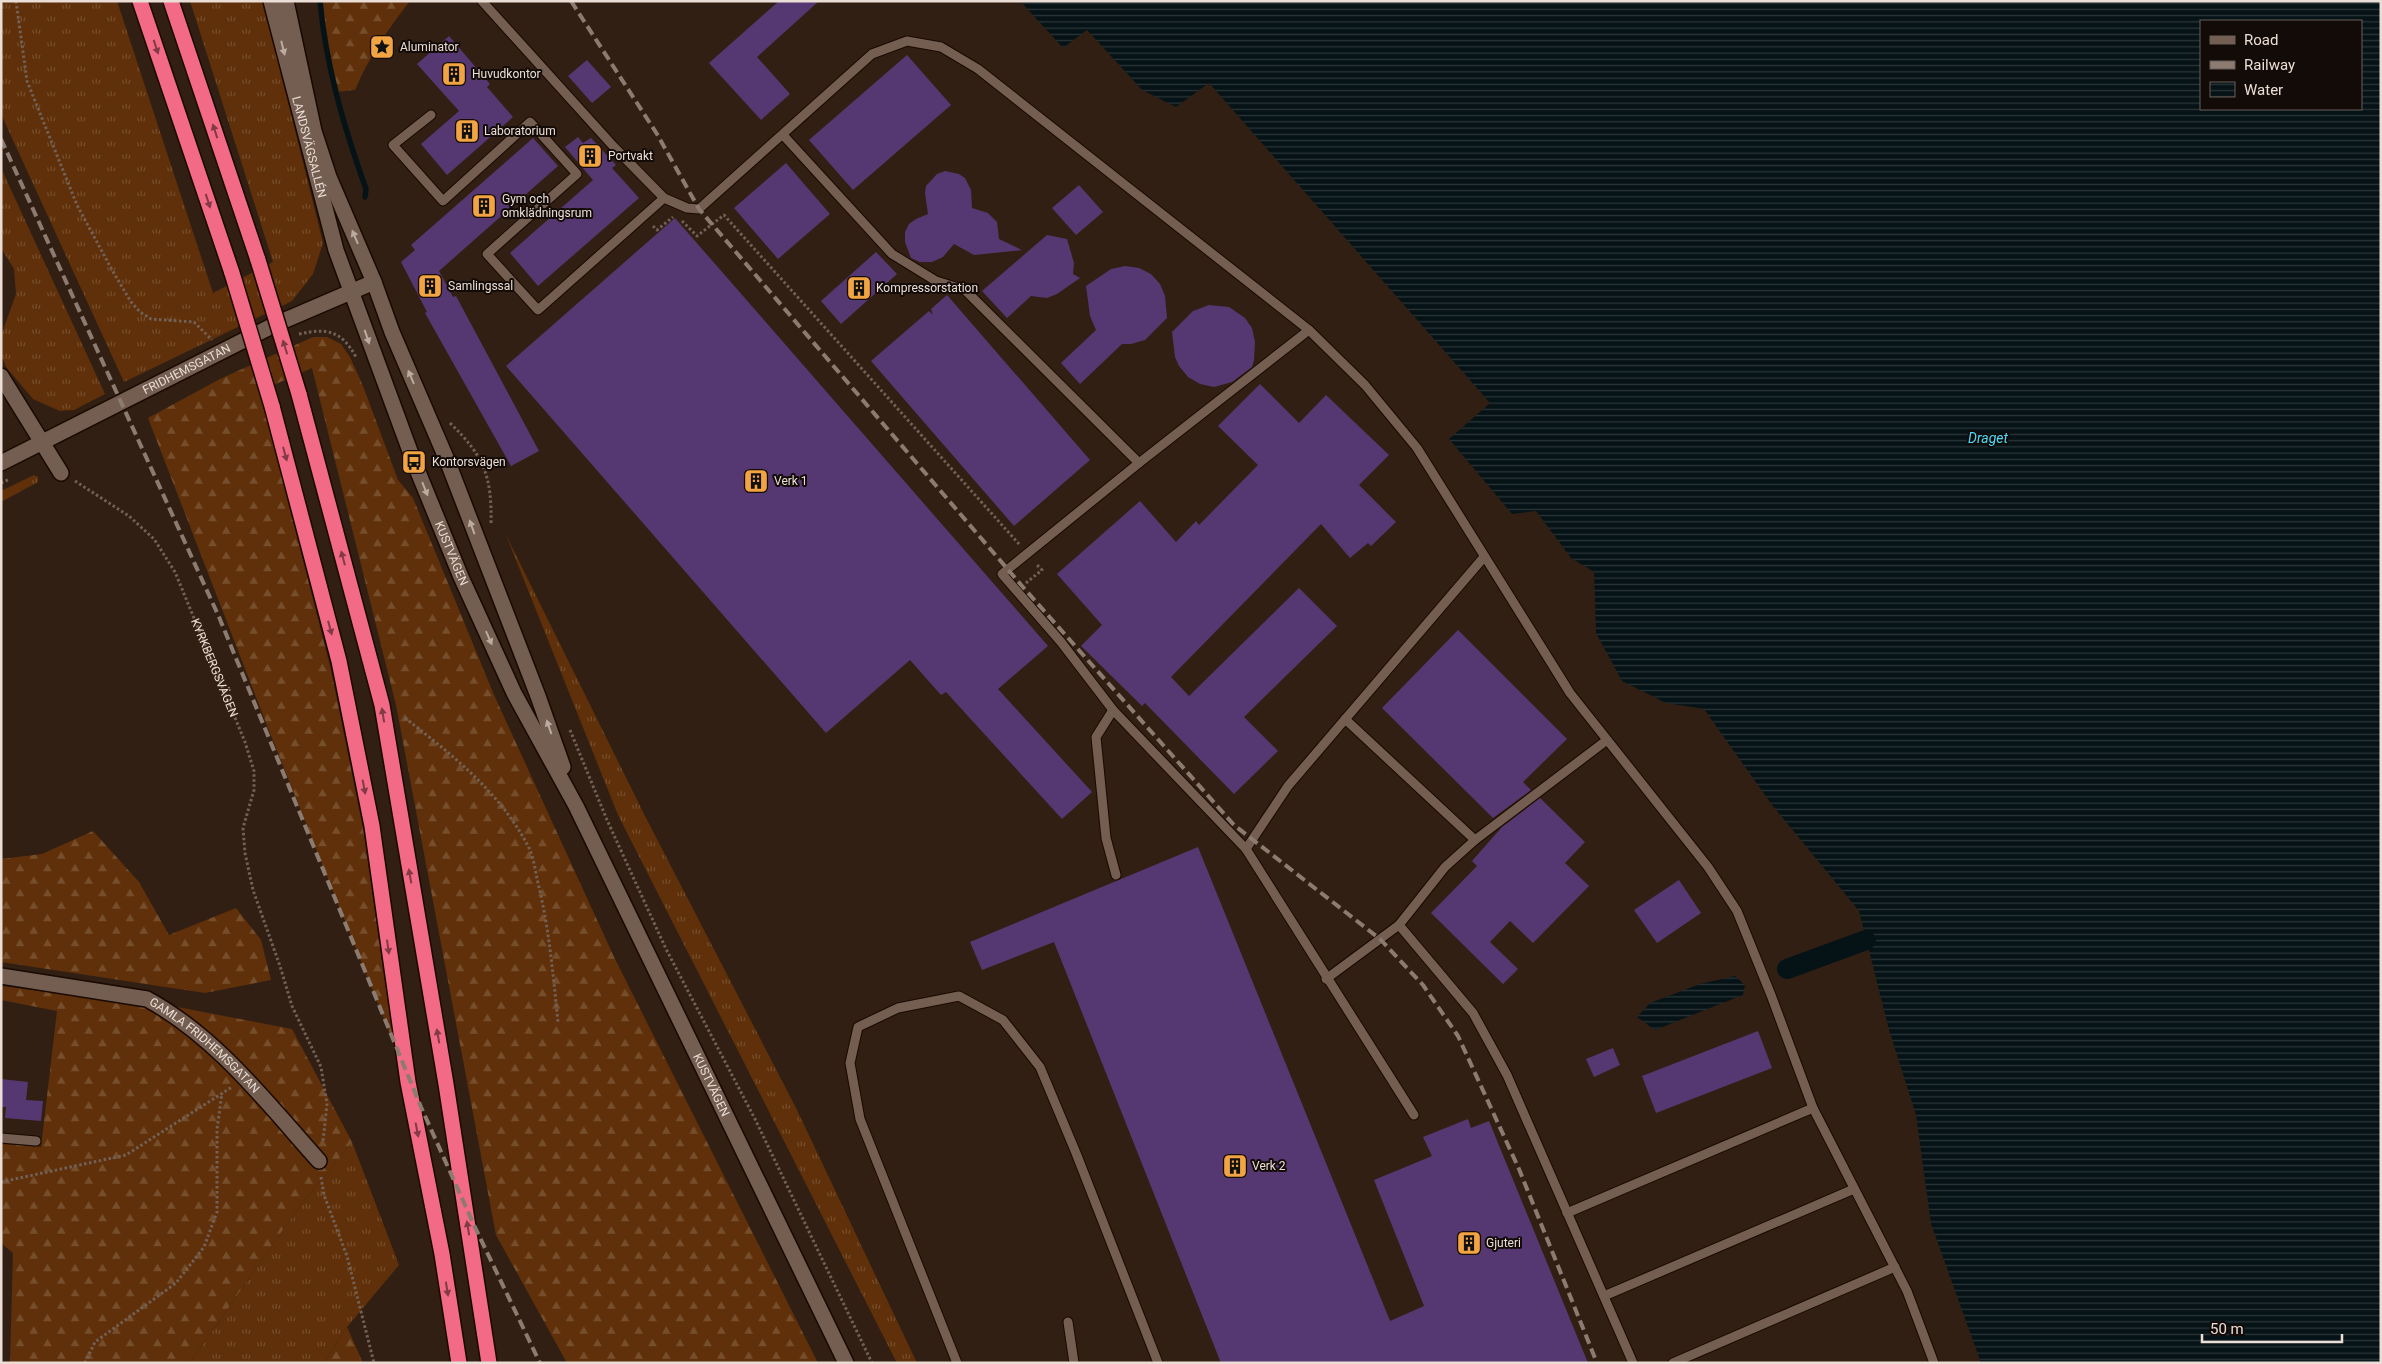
<svg xmlns="http://www.w3.org/2000/svg" width="2382" height="1364" font-family="Roboto,sans-serif">
<style>
.grass{fill:url(#grass-tufts)}
.forest{fill:url(#forest-firs)}
.water{fill:url(#water-rules);fill-rule:evenodd}
.lines{fill:none;stroke-linecap:round;stroke-linejoin:round}
.stream{stroke:#061316;stroke-width:5.5}
.canal{stroke:#061316;stroke-width:20}
.building{fill:#553871}
.lane-casing{stroke:#190901;stroke-width:11}
.street-casing{stroke:#190901;stroke-width:18}
.secondary-casing{stroke:#190901;stroke-width:18}
.highway-casing{stroke:#190901;stroke-width:18}
.path{stroke:#726156;stroke-width:3;stroke-dasharray:2.5 2.5;stroke-linecap:butt}
.lane{stroke:#745e51;stroke-width:9}
.street{stroke:#745e51;stroke-width:15}
.secondary{stroke:#745e51;stroke-width:15}
.highway{stroke:#f26a86;stroke-width:15}
.rail{stroke:#8b7b70;stroke-width:4;stroke-dasharray:10 5;stroke-linecap:butt}
.highway-bridge-casing{stroke:#190901;stroke-width:18;stroke-linecap:butt}
.highway-bridge{stroke:#f26a86;stroke-width:15}
.oneway{fill:#823a46}
.oneway2{fill:#bbaba1}
.labels{text-anchor:middle;stroke-width:4;stroke-linejoin:round;paint-order:stroke}
.poi-label{font-size:12px;fill:#ebded6;stroke:#130b07;text-anchor:start}
.street-label{font-size:12px;fill:#ebded6;stroke:#130b07}
.water-label{font-size:14px;font-style:italic;fill:#4adafa;stroke:#130b07}
</style>
<defs>
<pattern id="grass-tufts" width="24" height="20" patternUnits="userSpaceOnUse" patternTransform="scale(1.25)"><rect width="24" height="20" fill="#5f3009"/><path d="M3 7l-1-3M5 7V3M7 7l1-3M15 17l-1-3M17 17v-4M19 17l1-3" fill="none" stroke="#764e2c"/></pattern>
<pattern id="forest-firs" width="22" height="20" patternUnits="userSpaceOnUse" patternTransform="scale(1.25)"><rect width="22" height="20" fill="#5f3009"/><path d="M5 1l3.5 6h-7zM16 11l3.5 6h-7z" fill="#764e2c"/></pattern>
<pattern id="water-rules" width="6" height="5" patternUnits="userSpaceOnUse" patternTransform="scale(1.25)"><rect width="6" height="5" fill="#061316"/><path d="M0 2.5h6" fill="none" stroke="#2a3537"/></pattern>
</defs>
<rect width="100%" height="100%" fill="#321f13"/>
<g class="grass">
<polygon points="1,1 117,1 213,293 273,262 190,1 263,1 323,243 313,274 292,301 124,382 1,114"/>
<polygon points="1,168 105,394 74,410 60,411 33,399 6,367 1,354 1,336 16,294 14,269 1,248"/>
<polygon points="34,475 38,477 38,482 1,502 1,491"/>
<polygon points="506,535 645,816 796,1108 917,1363 897,1363 618,815"/>
<polygon points="352,1142 399,1265 347,1327 324,1363 190,1363 294,1214"/>
</g>
<g class="forest">
<path d="M 318,1 L 410,1 C 388,29 369,57 355,90 L 335,92 Z"/>
<polygon points="313,337 327,337 341,344 350,357 363,386 398,480 413,498 494,695 614,957 818,1363 567,1363 496,1235 396,705 312,368 260,391 331,670 363,828 394,1044 268,728 148,418 220,379"/>
<polygon points="93,831 139,882 169,935 236,908 261,940 271,980 205,993 1,962 1,859 42,854"/>
<polygon points="1,986 172,1006 292,1029 352,1142 294,1214 190,1363 10,1363 13,1253 1,1243 1,1144 41,1147 57,1011 1,1000"/>
<polygon points="347,1327 363,1363 324,1363"/>
</g>
<g class="water">
<path d="M 1020,1 L 2381,1 L 2381,1363 L 1981,1363 L 1931,1224 L 1916,1115 L 1889,1030 L 1859,911 L 1772,805 L 1704,709 L 1666,703 L 1622,681 L 1596,633 L 1594,572 L 1571,558 L 1536,511 L 1512,514 L 1449,439 L 1490,403 L 1209,83 L 1176,107 L 1142,90 L 1087,30 L 1063,48 ZM 2201,21 L 2361,21 L 2361,109 L 2201,109 Z"/>
<polygon points="1735,976 1745,985 1743,995 1655,1030 1637,1017 1650,1003 1700,984"/>
</g>
<g class="lines">
<path class="stream" d="M 320,1 C 326,67 344,127 366,189 L 365,197"/>
<polyline class="canal" points="1787,969 1866,940"/>
</g>
<g class="building">
<polygon points="779,1 819,1 757,57 790,94 761,120 709,63"/>
<polygon points="449,36 490,84 487,87 513,117 447,175 421,144 459,111 417,64"/>
<polygon points="907,55 951,105 853,190 809,140"/>
<polygon points="587,60 611,87 592,103 568,76"/>
<polygon points="578,137 583,143 591,138 616,165 612,168 639,198 538,286 510,253 593,180 565,147"/>
<polygon points="533,138 558,166 439,271 453,297 456,296 539,451 511,466 425,313 427,312 401,262 415,250 411,245"/>
<polygon points="786,163 830,214 778,259 734,208"/>
<polygon points="945,171 959,174 965,178 971,190 972,208 988,213 997,222 999,239 1022,250 974,255 954,244 943,257 932,262 920,262 911,258 905,242 905,232 909,224 916,219 928,214 925,193 926,186 937,174"/>
<polygon points="1079,185 1103,212 1076,235 1052,208"/>
<polygon points="675,218 1048,646 998,689 1092,792 1062,819 946,692 941,695 910,660 826,733 506,366"/>
<polygon points="1047,235 1067,239 1074,263 1073,274 1080,278 1057,294 1047,298 1031,296 1007,318 982,291"/>
<polygon points="876,252 897,274 841,324 821,301"/>
<polygon points="1125,266 1139,268 1151,274 1160,284 1165,296 1167,318 1145,340 1131,344 1122,344 1080,384 1061,363 1096,330 1090,316 1086,286 1111,269"/>
<polygon points="947,295 1090,460 1014,526 871,361 929,311 933,315 931,309"/>
<polygon points="1209,305 1229,307 1245,318 1252,328 1255,342 1254,360 1252,367 1232,382 1214,387 1200,384 1188,377 1179,366 1175,357 1172,332 1193,311"/>
<polygon points="1260,384 1299,423 1326,395 1389,455 1359,485 1396,522 1371,546 1368,543 1350,558 1321,524 1171,677 1189,696 1299,588 1337,626 1244,717 1278,751 1234,794 1145,703 1142,706 1081,646 1102,625 1057,574 1140,501 1176,542 1196,521 1199,525 1258,465 1218,426"/>
<polygon points="1458,630 1567,739 1523,782 1531,790 1493,818 1382,708"/>
<polygon points="1540,798 1585,842 1565,863 1589,886 1533,943 1510,921 1490,942 1518,969 1503,984 1431,913 1477,866 1472,861 1502,827"/>
<polygon points="1198,847 1390,1321 1424,1306 1374,1180 1432,1156 1423,1137 1468,1119 1471,1128 1489,1121 1588,1363 1221,1363 1054,942 982,970 970,942"/>
<polygon points="1679,880 1701,913 1657,943 1634,910"/>
<polygon points="1758,1031 1772,1068 1656,1113 1642,1076"/>
<polygon points="1613,1048 1620,1065 1594,1077 1586,1059"/>
<polygon points="1,1079 28,1082 26,1100 43,1101 41,1121 5,1118 6,1107 1,1107"/>
</g>
<g class="lines">
<defs>
<g id="lane">
<polyline points="482,1 614,147 664,198 687,208 699,209 872,54 907,41 941,47 978,69 1309,330 1365,385 1417,448 1570,693 1708,867 1737,911 1771,995 1813,1108 1907,1291 1934,1363"/>
<polyline points="431,115 393,145 443,201 530,122 577,174 487,254 538,310 664,198"/>
<polyline points="783,135 892,254 936,281 965,290 1139,463"/>
<polyline points="1309,330 1139,463 1002,574 1061,642 1113,710 1246,849 1414,1115"/>
<polyline points="1113,710 1096,737 1106,838 1116,875"/>
<polyline points="1345,719 1475,840"/>
<polyline points="1246,849 1288,786 1484,557"/>
<polyline points="1399,925 1445,867 1475,840 1607,740"/>
<polyline points="1326,979 1399,925 1473,1013 1507,1075 1633,1363"/>
<polyline points="1,1138 36,1141"/>
<polyline points="1567,1213 1813,1108"/>
<polyline points="1604,1296 1854,1189"/>
<polyline points="1068,1322 1074,1363"/>
<polyline points="957,1363 860,1119 850,1063 858,1027 898,1008 959,996 1003,1020 1040,1067 1076,1153 1158,1363"/>
<polyline points="1673,1363 1895,1267"/>
</g>
<g id="street">
<polyline points="1,376 61,473"/>
<path id="s2" d="M 1,976 L 147,999 C 217,1037 267,1103 319,1161"/>
</g>
<g id="secondary">
<path id="s3" d="M 271,1 L 336,250 L 414,462 L 461,577 L 514,693 L 576,806 L 846,1363"/>
<polyline points="286,1 314,131 329,177 374,282 392,332 447,460 538,696 563,767"/>
<path id="s4" d="M 1,463 L 276,324 L 374,282"/>
</g>
<g id="highway">
<polyline points="140,1 232,273"/>
<polyline points="171,1 258,260"/>
<polyline points="299,394 382,705 446,1084 489,1363"/>
<polyline points="272,406 339,661 372,826 408,1082 442,1254 459,1363"/>
</g>
</defs>
<use href="#lane" class="lane-casing"/>
<use href="#street" class="street-casing"/>
<use href="#secondary" class="secondary-casing"/>
<use href="#highway" class="highway-casing"/>
<g class="path">
<polyline points="16,1 27,81 77,205 112,270 131,302 140,312 151,319 194,322 212,340"/>
<polyline points="682,221 697,236 724,215 1019,544"/>
<polyline points="653,226 657,230 673,217"/>
<path d="M 299,334 C 327,328 341,330 356,357"/>
<path d="M 450,423 C 484,456 492,476 491,524"/>
<path id="s1" d="M 75,481 L 129,516 L 154,539 L 175,572 L 245,742 L 254,771 L 254,790 L 243,828 L 245,853 L 253,890 L 280,966 L 292,1006 L 321,1067 L 327,1104 L 323,1141"/>
<polyline points="1,483 10,479"/>
<polyline points="1026,583 1042,570 1036,564"/>
<path d="M 405,718 C 451,754 500,792 528,846 C 533,855 535,868 537,879 C 549,926 553,974 558,1022"/>
<polyline points="570,730 607,820 666,949 755,1119 872,1363"/>
<polyline points="321,1177 324,1195 347,1256 374,1363"/>
<polyline points="1,1182 126,1155 232,1087"/>
<polyline points="85,1363 95,1342 176,1283 204,1247 217,1212 217,1129 222,1093"/>
</g>
<use href="#lane" class="lane"/>
<use href="#street" class="street"/>
<use href="#secondary" class="secondary"/>
<use href="#highway" class="highway"/>
<g class="rail">
<polyline points="571,1 657,134 699,209 1022,586 1234,825 1380,939 1423,985 1458,1036 1519,1169 1597,1363"/>
<polyline points="1,139 219,617 421,1107 474,1225 540,1363"/>
</g>
<defs>
<g id="highway-bridge">
<polyline points="258,260 299,394"/>
<polyline points="232,273 272,406"/>
</g>
</defs>
<use href="#highway-bridge" class="highway-bridge-casing"/>
<use href="#highway-bridge" class="highway-bridge"/>
</g>
<defs><path id="oneway-solid" d="M-6-.8H1V-3.2L6.5 0L1 3.2V.8H-6Z" transform="scale(1.25)"/></defs>
<g class="oneway">
<use href="#oneway-solid" transform="translate(156 47) rotate(72)"/>
<use href="#oneway-solid" transform="translate(215 131) rotate(-108)"/>
<use href="#oneway-solid" transform="translate(208 201) rotate(72)"/>
<use href="#oneway-solid" transform="translate(285 347) rotate(-107)"/>
<use href="#oneway-solid" transform="translate(285 454) rotate(75)"/>
<use href="#oneway-solid" transform="translate(343 558) rotate(-105)"/>
<use href="#oneway-solid" transform="translate(330 628) rotate(75)"/>
<use href="#oneway-solid" transform="translate(383 715) rotate(-99)"/>
<use href="#oneway-solid" transform="translate(364 787) rotate(79)"/>
<use href="#oneway-solid" transform="translate(410 876) rotate(-100)"/>
<use href="#oneway-solid" transform="translate(388 947) rotate(82)"/>
<use href="#oneway-solid" transform="translate(438 1036) rotate(-100)"/>
<use href="#oneway-solid" transform="translate(417 1130) rotate(79)"/>
<use href="#oneway-solid" transform="translate(468 1228) rotate(-99)"/>
<use href="#oneway-solid" transform="translate(447 1289) rotate(81)"/>
</g>
<g class="oneway2">
<use href="#oneway-solid" transform="translate(283 48) rotate(76)"/>
<use href="#oneway-solid" transform="translate(355 237) rotate(-113)"/>
<use href="#oneway-solid" transform="translate(367 337) rotate(71)"/>
<use href="#oneway-solid" transform="translate(411 377) rotate(-113)"/>
<use href="#oneway-solid" transform="translate(425 489) rotate(68)"/>
<use href="#oneway-solid" transform="translate(472 527) rotate(-110)"/>
<use href="#oneway-solid" transform="translate(489 638) rotate(66)"/>
<use href="#oneway-solid" transform="translate(549 727) rotate(-109)"/>
</g>
<defs>
<symbol id="sight-square" viewBox="-11 -11 22 22"><rect x="-9" y="-9" width="18" height="18" rx="4" fill="#f3a442" stroke="#130b07"/><path d="M0-6L1.8-2.2L6-1.7L2.9 1.2L3.7 5.4L0 3.3L-3.7 5.4L-2.9 1.2L-6-1.7L-1.8-2.2Z" fill="#111"/></symbol>
<symbol id="building-square" viewBox="-11 -11 22 22"><rect x="-9" y="-9" width="18" height="18" rx="4" fill="#f3a442" stroke="#130b07"/><path d="M-4-6H4V6H1V3H-1V6H-4ZM-2.5-4.3h1.7v1.8h-1.7ZM.8-4.3h1.7v1.8H.8ZM-2.5-1h1.7V.8h-1.7ZM.8-1h1.7V.8H.8Z" fill="#111"/></symbol>
<symbol id="bus-square" viewBox="-11 -11 22 22"><rect x="-9" y="-9" width="18" height="18" rx="4" fill="#f3a442" stroke="#130b07"/><path d="M-5-6H5V4H4V6H2V4H-2V6H-4V4H-5ZM-3.5-4V0h7V-4ZM-3.5 1.2v1.5H-2V1.2ZM2 1.2v1.5H3.5V1.2Z" fill="#111"/></symbol>
</defs>
<g fill-rule="evenodd">
<use href="#sight-square" x="368" y="33" width="28" height="28"/>
<use href="#building-square" x="440" y="60" width="28" height="28"/>
<use href="#building-square" x="453" y="117" width="28" height="28"/>
<use href="#building-square" x="576" y="142" width="28" height="28"/>
<use href="#building-square" x="470" y="192" width="28" height="28"/>
<use href="#building-square" x="416" y="272" width="28" height="28"/>
<use href="#building-square" x="845" y="274" width="28" height="28"/>
<use href="#bus-square" x="400" y="448" width="28" height="28"/>
<use href="#building-square" x="742" y="467" width="28" height="28"/>
<use href="#building-square" x="1221" y="1152" width="28" height="28"/>
<use href="#building-square" x="1455" y="1229" width="28" height="28"/>
</g>
<g class="labels">
<g class="poi-label">
<text x="400" y="51">Aluminator</text>
<text x="472" y="78">Huvudkontor</text>
<text x="484" y="135">Laboratorium</text>
<text x="608" y="160">Portvakt</text>
<text x="502" y="203">Gym och<tspan x="502" dy="14">omklädningsrum</tspan></text>
<text x="448" y="290">Samlingssal</text>
<text x="876" y="292">Kompressorstation</text>
<text x="432" y="466">Kontorsvägen</text>
<text x="774" y="485">Verk 1</text>
<text x="1252" y="1170">Verk 2</text>
<text x="1486" y="1247">Gjuteri</text>
</g>
<g class="street-label">
<text dy="4" stroke="none"><textPath href="#s3" startOffset="151">LANDSVÄGSALLÉN</textPath></text>
<text dy="4" stroke="none"><textPath href="#s4" startOffset="208">FRIDHEMSGATAN</textPath></text>
<text dy="4" stroke="none"><textPath href="#s3" startOffset="582">KUSTVÄGEN</textPath></text>
<text dy="4" stroke="none"><textPath href="#s1" startOffset="241">KYRKBERGSVÄGEN</textPath></text>
<text dy="4" stroke="none"><textPath href="#s2" startOffset="222">GAMLA FRIDHEMSGATAN</textPath></text>
<text dy="4" stroke="none"><textPath href="#s3" startOffset="1174">KUSTVÄGEN</textPath></text>
</g>
<g class="water-label">
<text x="1988" y="443">Draget</text>
</g>
</g>
<rect width="2382" height="1364" fill="none" stroke="#ebded6" stroke-width="5"/>
<rect x="2200" y="20" width="162" height="90" fill="#130b07" stroke="#695f5a"/>
<rect x="2210" y="36" width="25" height="8" fill="#745e51" stroke="#695f5a"/>
<text x="2244" y="45" font-size="15" fill="#ebded6">Road</text>
<rect x="2210" y="61" width="25" height="8" fill="#8b7b70" stroke="#695f5a"/>
<text x="2244" y="70" font-size="15" fill="#ebded6">Railway</text>
<rect x="2210" y="82" width="25" height="15" fill="url(#water-rules)" stroke="#695f5a"/>
<text x="2244" y="95" font-size="15" fill="#ebded6">Water</text>
<path d="M2202 1334v8h140v-8" fill="none" stroke="#ebded6" stroke-width="2.5"/>
<text x="2210" y="1334" font-size="15" fill="#ebded6" stroke="#130b07" stroke-width="4" paint-order="stroke">50 m</text>
</svg>
